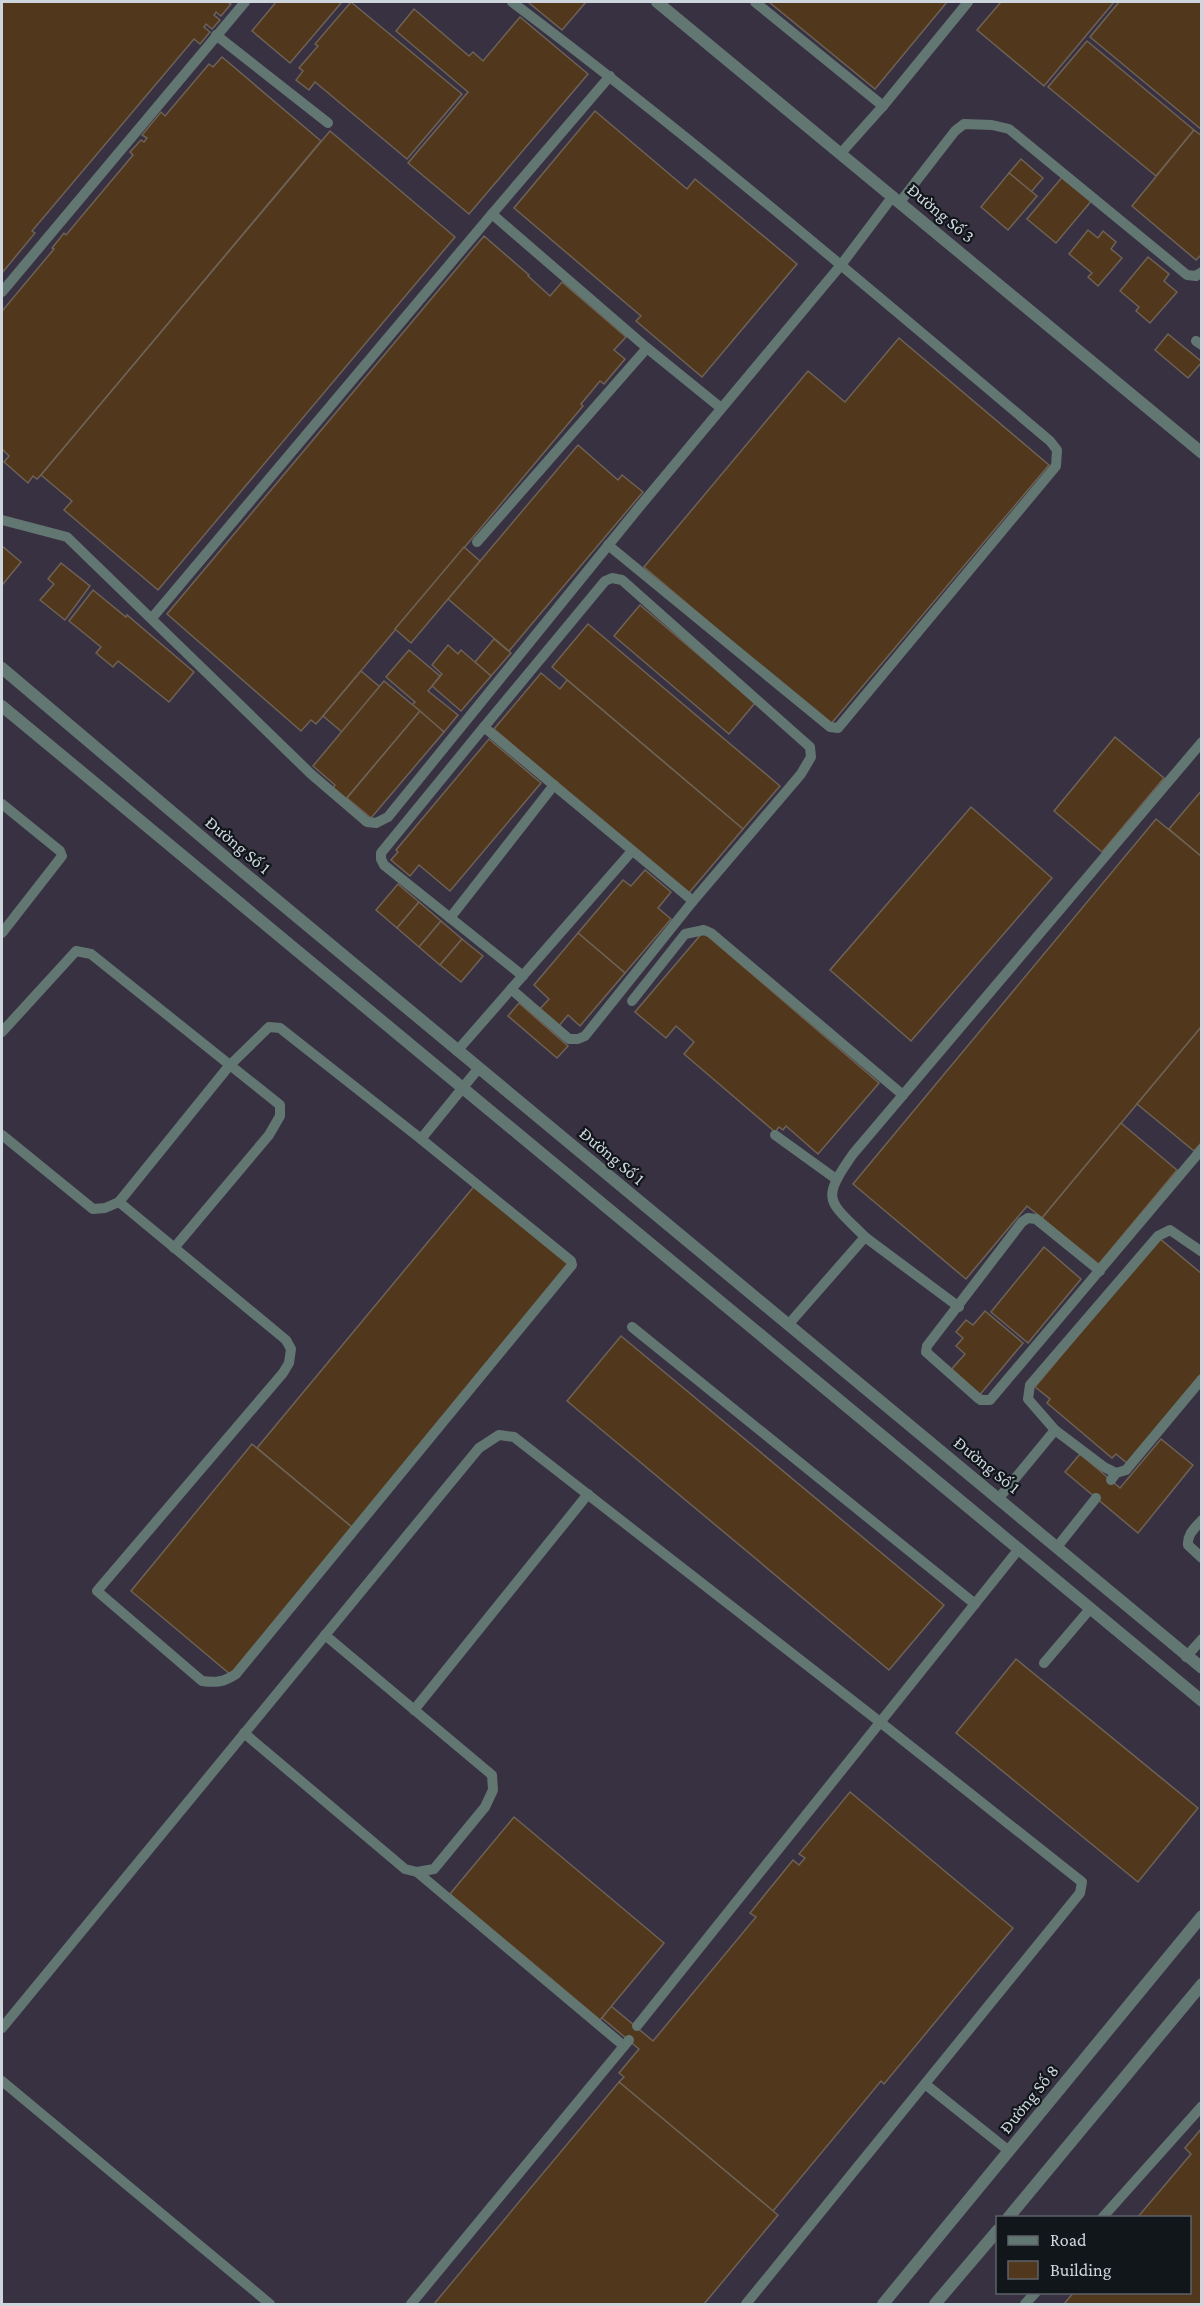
<svg xmlns="http://www.w3.org/2000/svg" width="1203" height="2306" font-family="'Crimson Pro',serif">
<style>
.industrial{fill:#383142;fill-rule:evenodd}
.building{fill:#51381c;stroke:#6e6256;stroke-width:1.5}
.lines{fill:none;stroke-linecap:round;stroke-linejoin:round}
.service{stroke:#627672;stroke-width:10}
.minor{stroke:#627672;stroke-width:12}
.tertiary{stroke:#627672;stroke-width:12}
.labels{text-anchor:middle;stroke-width:4.5;stroke-linejoin:round;paint-order:stroke}
.street-label{font-size:18px;fill:#ced6dd;stroke:#11161b}
</style>
<rect width="100%" height="100%" fill="#232f39"/>
<path class="industrial" d="M 2,2 L 1201,2 L 1201,2304 L 2,2304 ZM 998,2218 L 1190,2218 L 1190,2292 L 998,2292 Z"/>
<g class="building">
<polygon points="2,2 227,2 231,4 221,16 216,12 214,15 220,20 212,29 206,24 204,27 210,32 200,44 194,39 32,231 35,233 2,273"/>
<polygon points="276,2 342,2 290,63 252,31"/>
<polygon points="351,2 462,94 407,159 315,82 309,90 296,80 303,71 299,68 318,46 315,44"/>
<polygon points="528,2 586,2 562,30"/>
<polygon points="769,2 947,2 875,89"/>
<polygon points="1001,2 1114,2 1044,86 977,30"/>
<polygon points="1119,2 1202,2 1202,130 1090,37"/>
<polygon points="414,9 469,56 473,52 483,61 520,17 588,74 469,214 408,163 468,92 396,31"/>
<polygon points="1087,41 1194,130 1156,176 1048,87"/>
<polygon points="222,57 321,141 41,475 37,479 33,476 28,483 4,462 9,456 2,449 2,308 3,310 54,249 52,248 64,233 66,235 133,155 130,152 141,140 144,142 147,138 142,135 161,112 165,116 209,64 213,67"/>
<polygon points="595,111 687,189 695,179 797,264 702,377 636,321 641,316 514,208"/>
<polygon points="1194,130 1202,136 1202,254 1196,260 1132,206"/>
<polygon points="330,131 455,237 158,590 64,510 72,501 41,475"/>
<polygon points="1021,159 1043,178 1031,192 1009,173"/>
<polygon points="1009,173 1037,196 1008,230 981,207"/>
<polygon points="1064,175 1093,199 1056,243 1027,219"/>
<polygon points="1088,230 1098,238 1103,231 1116,242 1111,249 1122,258 1098,286 1088,277 1092,273 1069,254"/>
<polygon points="484,236 529,275 528,276 550,296 562,282 626,337 614,350 625,359 604,384 600,381 581,404 583,406 323,716 316,724 311,720 301,731 167,614"/>
<polygon points="1148,257 1169,274 1164,281 1177,292 1150,323 1136,311 1139,307 1120,291"/>
<polygon points="1168,334 1202,362 1188,378 1155,350"/>
<polygon points="899,338 1049,465 830,725 644,567 808,371 845,402"/>
<polygon points="578,445 618,480 622,475 643,492 509,651 448,599"/>
<polygon points="2,546 21,562 3,584 2,583"/>
<polygon points="464,547 480,561 411,643 395,629"/>
<polygon points="61,563 90,586 65,620 40,600 54,584 48,579"/>
<polygon points="93,590 126,617 127,615 194,672 169,702 118,661 113,667 96,653 101,647 69,621"/>
<polygon points="640,605 755,703 729,734 614,636"/>
<polygon points="588,624 780,786 743,829 552,667"/>
<polygon points="494,639 511,653 491,676 475,662"/>
<polygon points="448,645 458,654 461,650 491,676 461,711 432,686 442,674 432,665"/>
<polygon points="409,650 440,676 428,691 458,715 444,732 412,705 415,702 386,677"/>
<polygon points="361,671 380,687 342,732 323,716"/>
<polygon points="541,673 560,689 567,680 743,829 688,894 494,729"/>
<polygon points="384,681 420,711 345,800 332,789 335,785 313,766"/>
<polygon points="420,711 444,732 371,818 347,798"/>
<polygon points="1115,737 1164,778 1102,852 1054,811"/>
<polygon points="489,739 541,783 450,891 419,865 410,876 391,860 398,852 396,850"/>
<polygon points="1202,790 1202,857 1169,829"/>
<polygon points="971,807 1052,878 911,1041 830,970"/>
<polygon points="1156,819 1202,857 1202,1026 1042,1218 1027,1206 966,1279 853,1184"/>
<polygon points="645,870 671,892 658,908 671,919 625,973 578,933 623,880 631,886"/>
<polygon points="398,884 419,902 397,928 376,910"/>
<polygon points="419,902 441,921 419,947 397,928"/>
<polygon points="441,921 462,939 440,965 419,947"/>
<polygon points="703,932 879,1083 818,1154 786,1126 783,1130 779,1127 775,1132 684,1054 694,1042 676,1026 666,1038 635,1012"/>
<polygon points="578,933 625,973 580,1026 568,1015 558,1027 539,1010 549,999 534,985"/>
<polygon points="462,939 483,956 461,982 440,965"/>
<polygon points="519,1003 568,1046 557,1058 508,1016"/>
<polygon points="1202,1026 1202,1142 1194,1151 1137,1104"/>
<polygon points="1121,1123 1177,1170 1098,1265 1042,1218"/>
<polygon points="476,1184 571,1264 353,1528 257,1448"/>
<polygon points="1159,1238 1202,1274 1202,1375 1128,1464 1116,1454 1112,1458 1047,1403 1050,1399 1035,1387"/>
<polygon points="1044,1247 1081,1279 1028,1343 991,1312"/>
<polygon points="985,1311 1023,1343 978,1397 949,1372 965,1354 956,1346 963,1338 956,1332 966,1320 973,1325"/>
<polygon points="621,1336 944,1605 889,1670 567,1401"/>
<polygon points="1161,1439 1193,1465 1138,1533 1065,1472 1080,1454 1120,1488"/>
<polygon points="252,1444 353,1528 231,1675 131,1591"/>
<polygon points="1016,1659 1198,1808 1138,1882 956,1733"/>
<polygon points="850,1792 1013,1928 884,2084 881,2081 773,2211 619,2082 624,2077 619,2073 639,2049 602,2018 611,2006 653,2041 756,1917 750,1913 793,1860 799,1865 805,1858 799,1854"/>
<polygon points="514,1817 664,1943 600,2020 450,1894"/>
<polygon points="619,2082 778,2215 704,2304 434,2304"/>
<polygon points="1202,2128 1202,2304 1064,2304 1074,2292 1190,2292 1190,2218 1137,2218 1191,2154 1185,2148"/>
</g>
<g class="lines">
<g class="service">
<path d="M 512,2 C 697,141 873,292 1050,441 L 1057,450 L 1056,466 L 838,728 L 830,727 L 608,545"/>
<polyline points="755,2 883,106"/>
<polyline points="216,35 328,123"/>
<polyline points="610,76 492,214 647,348"/>
<polyline points="841,153 883,106 968,2"/>
<polyline points="900,202 955,131 964,124 992,125 1009,129 1187,275 1196,276 1202,272"/>
<polyline points="2,292 245,2"/>
<polyline points="1196,341 1202,345"/>
<polyline points="2,520 67,537 311,774 367,822 376,823 388,817 636,511 841,265 893,196"/>
<polyline points="477,542 647,348 721,408"/>
<polyline points="152,618 492,214"/>
<polyline points="484,727 605,581 612,578 622,580 810,747 811,757 801,774 693,901"/>
<polyline points="2,804 60,851 62,856 2,933"/>
<polyline points="450,918 554,785"/>
<polyline points="511,989 569,1039 578,1039 585,1036 693,901 484,727 381,853 381,859 384,865 523,976"/>
<polyline points="632,1001 685,934 704,930 711,933 903,1095"/>
<polyline points="2,1032 76,951 91,954 280,1105 280,1116 269,1135 174,1248"/>
<polyline points="457,1051 632,851"/>
<polyline points="2,1135 93,1209 105,1208 119,1202 229,1066 269,1027 280,1028 421,1139 478,1069"/>
<polyline points="775,1135 836,1179"/>
<path d="M 119,1202 L 286,1340 L 291,1349 L 289,1363 L 283,1373 L 97,1591 L 202,1681 C 216,1683 224,1682 236,1674 L 572,1265 L 571,1261 L 421,1139"/>
<path d="M 865,1237 C 828,1200 820,1201 853,1154 L 1202,742"/>
<polyline points="1100,1271 1036,1219 1028,1218 1022,1222 927,1346 926,1352 978,1398 981,1400 990,1400 1202,1149"/>
<polyline points="788,1325 865,1237 959,1307"/>
<polyline points="632,1327 975,1604"/>
<polyline points="1116,1473 1104,1467 1055,1430 1028,1399 1030,1385 1158,1236 1170,1230 1202,1252"/>
<polyline points="1111,1480 1116,1473 1126,1470 1202,1379"/>
<polyline points="999,1498 1055,1430"/>
<path d="M 1202,1520 C 1195,1528 1187,1534 1188,1545 L 1202,1558"/>
<polyline points="1057,1547 1096,1498"/>
<polyline points="1186,1657 1202,1639"/>
<polyline points="1044,1663 1090,1609"/>
<polyline points="414,1710 588,1494"/>
<polyline points="244,1733 405,1869 417,1872 434,1869 485,1807 493,1790 492,1775 325,1635"/>
<polyline points="417,1872 624,2046"/>
<polyline points="637,2026 1018,1550"/>
<polyline points="2,2028 479,1448 499,1435 514,1437 880,1722 1082,1882 1080,1893 746,2304"/>
<polyline points="2,2081 270,2304"/>
<polyline points="925,2084 1009,2151"/>
<polyline points="1102,2218 1202,2106"/>
<polyline points="411,2304 629,2040"/>
<polyline points="1025,2304 1036,2292"/>
</g>
<polyline class="minor" points="657,2 1202,453"/>
<g class="tertiary">
<polyline points="2,668 243,872 1202,1668"/>
<polyline points="2,706 1202,1701"/>
<polyline points="1008,2218 1202,1984"/>
<polyline points="883,2304 1202,1916"/>
<polyline points="935,2304 998,2230"/>
</g>
</g>
<g class="labels">
<g class="street-label">
<text transform="translate(941 213) rotate(40)" y="6">Đường Số 3</text>
<text transform="translate(238 845) rotate(40)" y="6">Đường Số 1</text>
<text transform="translate(612 1156) rotate(40)" y="6">Đường Số 1</text>
<text transform="translate(987 1465) rotate(39)" y="6">Đường Số 1</text>
<text transform="translate(1029 2099) rotate(-51)" y="6">Đường Số 8</text>
</g>
</g>
<rect width="1203" height="2306" fill="none" stroke="#ced6dd" stroke-width="6"/>
<rect x="996" y="2216" width="195" height="78" fill="#11161b" stroke="#5d6369" stroke-width="1.5"/>
<rect x="1008" y="2236" width="30" height="9" fill="#627672" stroke="#5d6369" stroke-width="1.5"/>
<text x="1050" y="2246" font-size="18" fill="#ced6dd">Road</text>
<rect x="1008" y="2261" width="30" height="18" fill="#51381c" stroke="#5d6369" stroke-width="1.5"/>
<text x="1050" y="2276" font-size="18" fill="#ced6dd">Building</text>
</svg>
